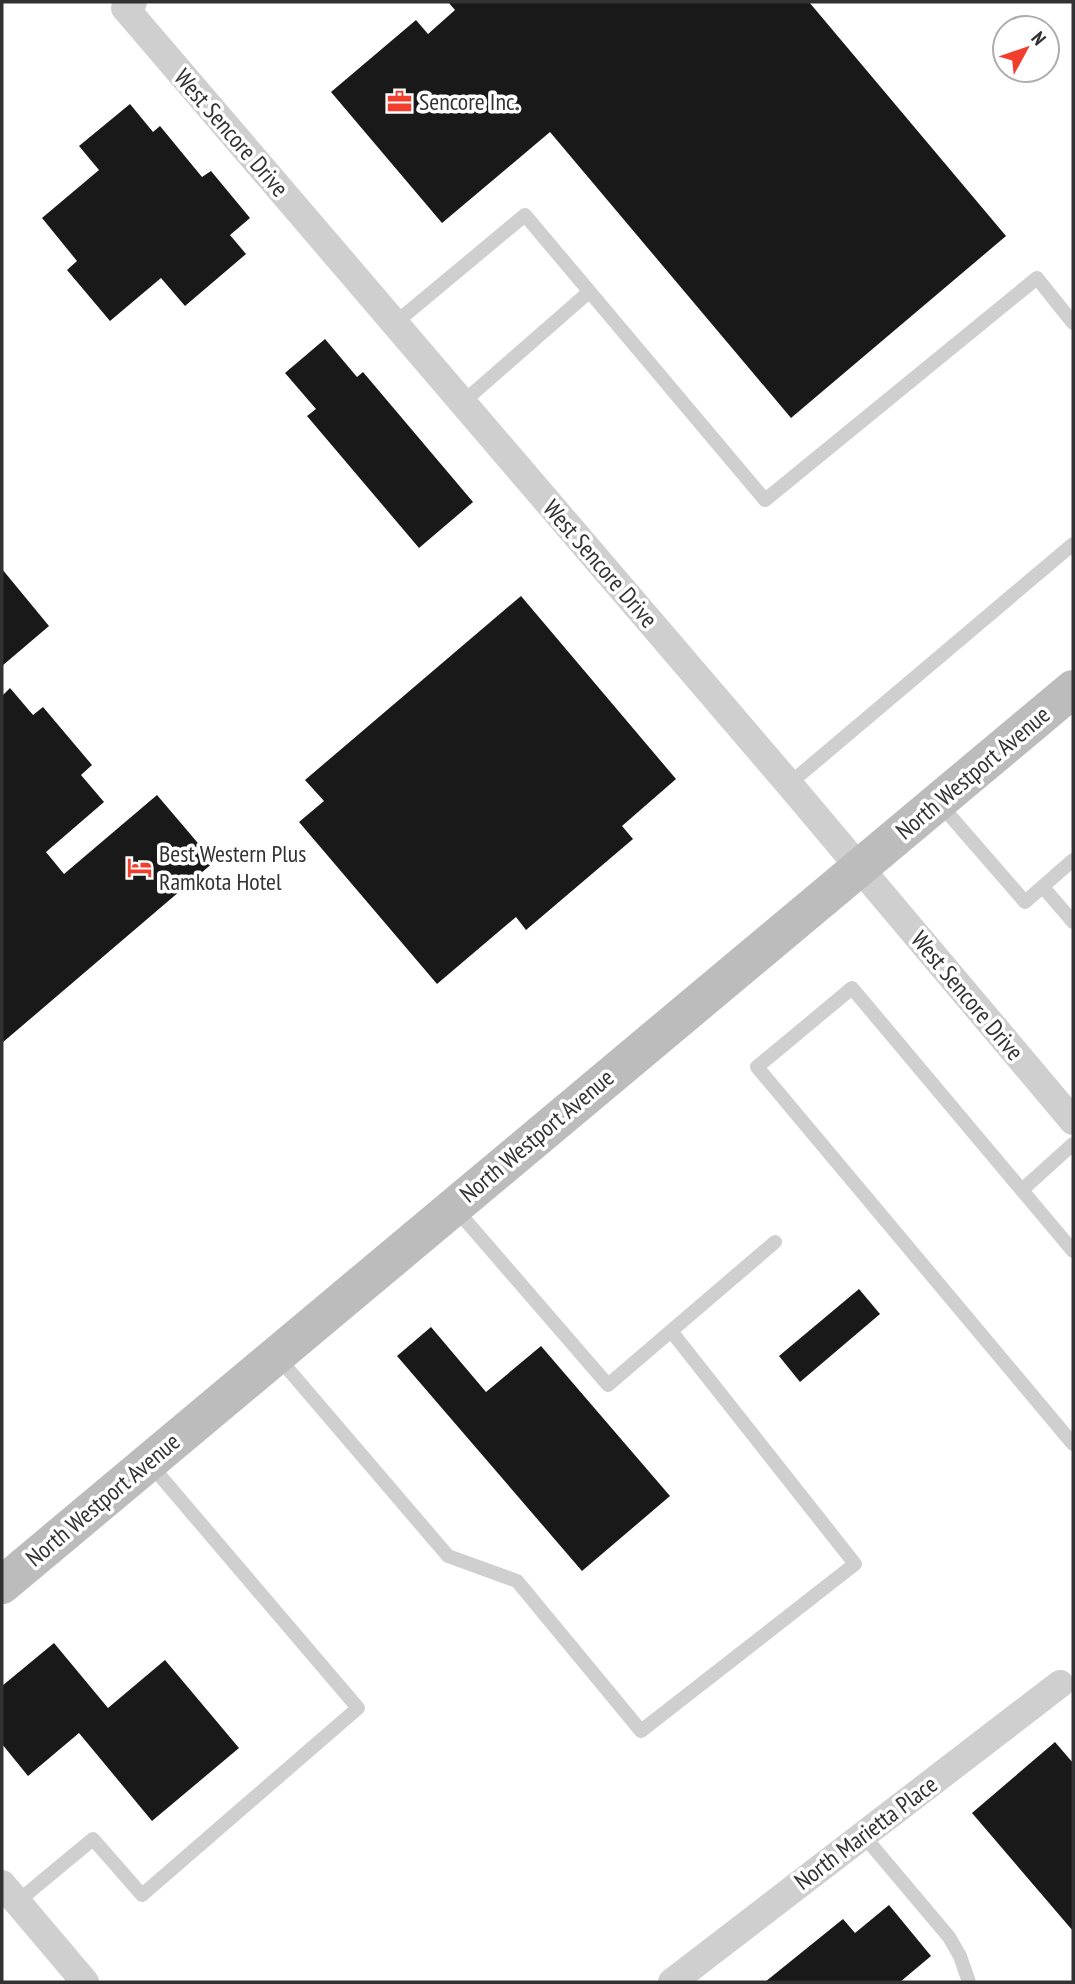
<svg xmlns="http://www.w3.org/2000/svg" width="1075" height="1984" font-family="'PT Sans Narrow',sans-serif">
<style>
.building{fill:#191919}
.lines{fill:none;stroke-linecap:round;stroke-linejoin:round}
.lane{stroke:#cfcfcf;stroke-width:14}
.street{stroke:#cfcfcf;stroke-width:28}
.secondary{stroke:#bcbcbc;stroke-width:38}
.labels{text-anchor:middle;stroke-width:7;stroke-linejoin:round;paint-order:stroke}
.poi-label{font-size:24px;fill:#323232;stroke:#fff;text-anchor:start}
.street-label{font-size:24px;fill:#323232;stroke:#fff}
</style>
<rect width="100%" height="100%" fill="#fff"/>
<g class="building">
<polygon points="448,2 809,2 1006,236 791,418 550,132 442,223 331,92 416,20 428,34 455,10"/>
<polygon points="130,104 153,132 160,126 202,177 211,171 250,218 230,235 246,254 185,306 161,278 110,321 67,270 77,261 42,218 99,170 79,146"/>
<polygon points="325,339 357,377 363,372 473,502 419,548 307,416 316,409 285,373"/>
<polygon points="2,569 49,626 2,666"/>
<polygon points="521,596 676,779 622,826 633,839 526,930 516,917 437,984 299,822 324,801 305,780"/>
<polygon points="10,688 33,715 43,707 92,765 81,775 104,802 46,852 64,874 157,795 214,862 2,1043 2,696"/>
<polygon points="859,1289 880,1314 800,1382 779,1356"/>
<polygon points="431,1327 486,1392 541,1346 670,1496 582,1571 397,1356"/>
<polygon points="54,1643 108,1708 165,1660 239,1748 152,1821 79,1733 28,1776 2,1744 2,1686"/>
<polygon points="1055,1742 1073,1763 1073,1931 972,1813"/>
<polygon points="889,1905 931,1956 900,1982 765,1982 843,1919 855,1933"/>
</g>
<g class="lines">
<g class="lane">
<polyline points="394,324 525,215 765,500 1037,278 1073,323"/>
<polyline points="462,403 589,292"/>
<polyline points="789,784 1073,544"/>
<polyline points="939,803 1025,902 1073,860"/>
<polyline points="1043,887 1073,922"/>
<polyline points="1022,1190 1073,1144"/>
<polyline points="454,1207 608,1385 775,1242"/>
<polyline points="1073,1251 852,988 757,1067 1073,1444"/>
<polyline points="276,1355 448,1556 517,1581 641,1731 855,1564 671,1331"/>
<polyline points="863,1835 949,1937 960,1956 969,1982"/>
<polyline points="17,1902 93,1839 142,1895 358,1708 150,1464"/>
</g>
<g class="street">
<polyline points="133,2 125,8 789,784 1073,1121"/>
<polyline points="2,1884 85,1982"/>
<polyline points="672,1982 1060,1684"/>
</g>
<polyline class="secondary" points="2,1585 1073,689"/>
</g>
<defs>
<symbol id="office-bare" viewBox="-9 -9 18 18"><path d="M-6-3h4V-5.5h4V-3h4V5H-6ZM-1-4.5V-3h2v-1.5ZM-6 0V1H6V0Z" fill="#f13e2d" stroke="#fff" stroke-width="2.5" paint-order="stroke"/></symbol>
<symbol id="hotel-bare" viewBox="-9 -9 18 18"><path d="M-6-4.5h1.5V1H6V5H4.5V3h-9V5H-6ZM-4 0a1.8 1.8 0 1 1 3.6 0ZM.5 0V-2.5h3Q6-2.5 6 0Z" fill="#f13e2d" stroke="#fff" stroke-width="2.5" paint-order="stroke"/></symbol>
</defs>
<g fill-rule="evenodd">
<use href="#office-bare" x="382" y="84" width="35" height="35"/>
<use href="#hotel-bare" x="122" y="850" width="35" height="35"/>
</g>
<g class="labels">
<g class="poi-label">
<text x="419" y="110">Sencore Inc.</text>
<text x="159" y="862">Best Western Plus<tspan x="159" dy="28">Ramkota Hotel</tspan></text>
</g>
<g class="street-label">
<text transform="translate(231 133) rotate(49)" y="8">West Sencore Drive</text>
<text transform="translate(600 564) rotate(49)" y="8">West Sencore Drive</text>
<text transform="translate(973 773) rotate(-40)" y="8">North Westport Avenue</text>
<text transform="translate(967 996) rotate(50)" y="8">West Sencore Drive</text>
<text transform="translate(537 1136) rotate(-40)" y="8">North Westport Avenue</text>
<text transform="translate(103 1500) rotate(-40)" y="8">North Westport Avenue</text>
<text transform="translate(866 1833) rotate(-37)" y="8">North Marietta Place</text>
</g>
</g>
<rect width="1075" height="1984" fill="none" stroke="#323232" stroke-width="7"/>
<g transform="translate(1026 49) rotate(50)"><circle r="33" fill="#ffffff" stroke="#adadad" stroke-width="2"/>
<path d="M0-5L12 26L0 18L-12 26Z" fill="#f13e2d"/>
<text y="-10" font-size="19" font-weight="bold" text-anchor="middle" fill="#323232">N</text>
</g>
</svg>
